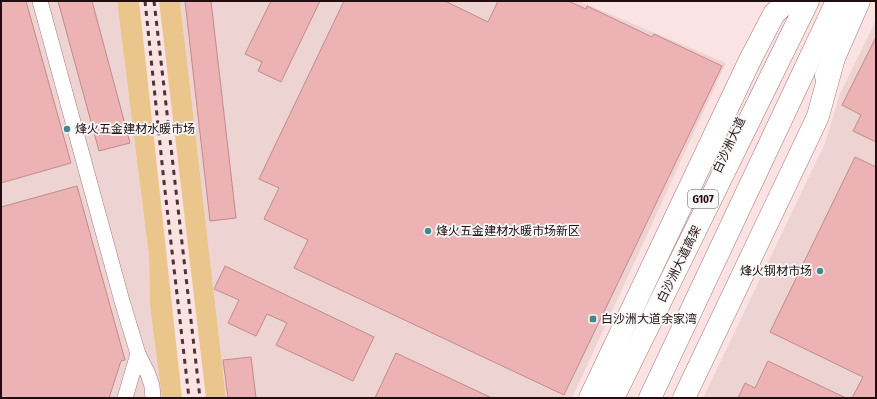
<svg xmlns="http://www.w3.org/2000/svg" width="877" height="399" font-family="'Fira Sans Condensed','Noto Sans SC',sans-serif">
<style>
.built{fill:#eed3d3}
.green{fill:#eac68d}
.building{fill:#edb2b3;stroke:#c28a8b}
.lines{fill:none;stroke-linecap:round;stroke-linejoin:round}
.street-casing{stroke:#ac7677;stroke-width:16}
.primary-casing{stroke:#ac7677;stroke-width:23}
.highway-casing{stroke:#ac7677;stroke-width:23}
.street{stroke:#fff;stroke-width:15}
.primary{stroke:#fff;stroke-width:22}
.highway{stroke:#fff;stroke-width:22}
.rail{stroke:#4a3536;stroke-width:3;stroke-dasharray:5 5;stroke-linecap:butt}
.poi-dot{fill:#41898b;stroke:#f7f7f7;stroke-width:1.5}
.labels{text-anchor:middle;stroke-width:3.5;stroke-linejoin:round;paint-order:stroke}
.shield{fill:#f7f7f7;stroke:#625455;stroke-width:1}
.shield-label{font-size:11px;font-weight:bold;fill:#220e0f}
.poi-label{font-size:12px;fill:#220e0f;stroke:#f7f7f7;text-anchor:start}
.street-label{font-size:12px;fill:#220e0f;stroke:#f7f7f7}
</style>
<rect width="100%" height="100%" fill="#fce3e3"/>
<g class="built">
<polygon points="1,1 117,1 149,256 150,306 162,398 1,398"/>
<polygon points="180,1 579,1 726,63 572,398 226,398"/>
<polygon points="876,20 876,398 703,398 825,143 840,94"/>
</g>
<g class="green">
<polygon points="117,1 139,1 146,65 182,398 162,398 150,306 149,256"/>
<polygon points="159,1 180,1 226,398 206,398"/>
</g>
<g class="building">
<polygon points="1,1 26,1 71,163 1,183"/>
<polygon points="58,1 92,1 130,143 99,151"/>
<polygon points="185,1 211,1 236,218 210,221"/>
<polygon points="271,1 320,1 281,82 258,71 262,62 245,54"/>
<polygon points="344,1 445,1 488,22 498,1 568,1 586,9 587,6 652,37 654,34 722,66 564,395 294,268 308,240 264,219 279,188 259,179"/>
<polygon points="876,37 876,142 853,131 861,115 842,105"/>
<polygon points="855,157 876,167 876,398 852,398 863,377 770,332"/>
<polygon points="77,186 125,360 121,361 109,398 1,398 1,207"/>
<polygon points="225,266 374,337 353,381 276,345 287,323 267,314 256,336 228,323 239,300 214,289"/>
<polygon points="396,353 492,398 375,398"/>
<polygon points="251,357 256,398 228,398 223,360"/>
<polygon points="768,361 846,398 738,398 745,383 755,388"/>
</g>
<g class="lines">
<defs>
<g id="street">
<polyline points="40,1 122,301 138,354 148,374 152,386 153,398"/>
<polyline points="125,398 138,354"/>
</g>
<polyline id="primary" points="826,76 859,1"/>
<g id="highway">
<polyline points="590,398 750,60 774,14 787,1"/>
<polyline points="613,398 808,1"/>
<polyline points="650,398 837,1"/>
<polyline points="684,398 813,127 818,116 834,58"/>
</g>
</defs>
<use href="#street" class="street-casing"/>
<use href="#primary" class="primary-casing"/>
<use href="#highway" class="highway-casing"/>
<use href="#street" class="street"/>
<use href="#primary" class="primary"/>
<use href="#highway" class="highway"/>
<g class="rail">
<polyline points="145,1 164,182 189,398"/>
<polyline points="154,1 200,398"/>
</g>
</g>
<g class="poi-dot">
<circle cx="67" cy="129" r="4"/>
<circle cx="428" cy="231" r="4"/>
<circle cx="820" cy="271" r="4"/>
<rect x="589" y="315" width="8" height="8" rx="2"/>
</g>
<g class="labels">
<rect class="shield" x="688" y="190" width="30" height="18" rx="3"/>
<g class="shield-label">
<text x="703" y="203">G107</text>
</g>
<g class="poi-label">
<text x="75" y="133">烽火五金建材水暖市场</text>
<text x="436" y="235">烽火五金建材水暖市场新区</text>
<text x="812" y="275" text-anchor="end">烽火钢材市场</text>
<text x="601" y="323">白沙洲大道余家湾</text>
</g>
<g class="street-label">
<text transform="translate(729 145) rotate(-65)" y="4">白沙洲大道</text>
<text transform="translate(679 264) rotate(-64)" y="4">白沙洲大道高架</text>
</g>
</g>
<rect width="877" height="399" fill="none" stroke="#220e0f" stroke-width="4"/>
</svg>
